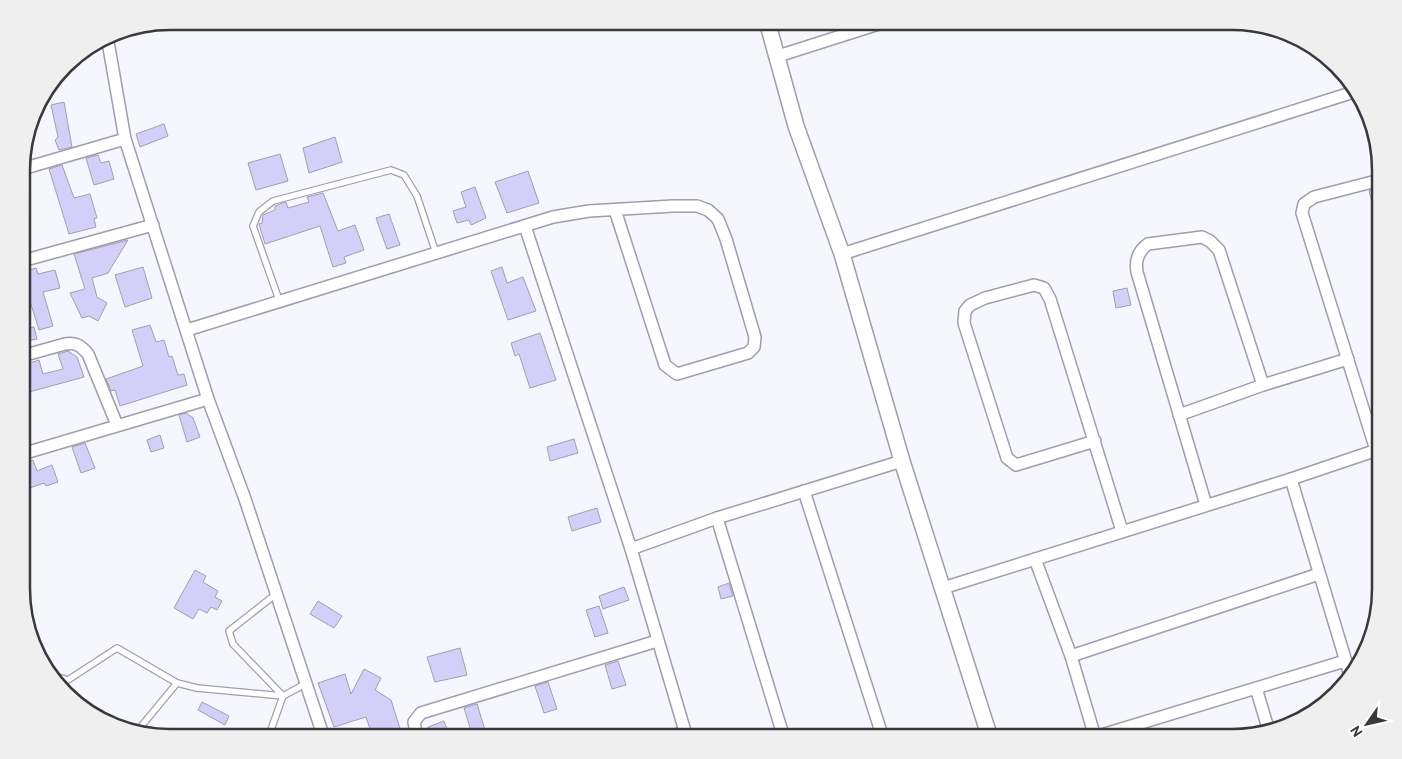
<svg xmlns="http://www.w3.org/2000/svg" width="1402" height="759" font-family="Overpass,sans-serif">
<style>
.building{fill:#d4cff9;stroke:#a1a0aa}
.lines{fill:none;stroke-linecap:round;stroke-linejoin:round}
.service-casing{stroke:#9f9ea9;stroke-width:8}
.minor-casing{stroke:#9f9ea9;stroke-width:14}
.tertiary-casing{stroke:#9f9ea9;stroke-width:18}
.service{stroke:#fff;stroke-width:5.5}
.minor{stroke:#fff;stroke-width:11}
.tertiary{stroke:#fff;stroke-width:15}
.rim{fill:none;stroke:#39383c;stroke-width:2.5}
</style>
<rect width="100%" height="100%" fill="#f6f6ff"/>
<g class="building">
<polygon points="64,102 72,147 59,150 55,140 58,137 51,105"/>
<polygon points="164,124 168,136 140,147 136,134"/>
<polygon points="335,137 342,162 309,173 303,148"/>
<polygon points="280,154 288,181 256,190 248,163"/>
<polygon points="98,155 101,163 109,161 114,179 94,185 86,158"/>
<polygon points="62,165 74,198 90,194 97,218 94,219 96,227 69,234 49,169"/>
<polygon points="528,171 539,203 507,213 495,182"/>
<polygon points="475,187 486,218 471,225 469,220 457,223 453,211 466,207 461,192"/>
<polygon points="1379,188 1380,221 1377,221 1369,191"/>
<polygon points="323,193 338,231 355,225 364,250 344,257 346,263 333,267 320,226 265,244 259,224 262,223 263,215 275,210 275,206 286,202 288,208 309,202 307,197"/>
<polygon points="389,214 400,245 387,249 376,218"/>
<polygon points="128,240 108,273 92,278 97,297 107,303 98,321 89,316 82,318 70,293 85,289 74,254"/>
<polygon points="143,267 152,298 125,307 115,275"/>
<polygon points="502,267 507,283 523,277 536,311 508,320 491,271"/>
<polygon points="36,268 38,274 55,270 60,288 43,292 53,326 39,330 22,275 22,272"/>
<polygon points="1127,288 1131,305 1116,308 1113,291"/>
<polygon points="150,325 156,342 164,340 169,357 172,356 178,375 184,374 187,385 120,406 115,390 111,391 106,379 143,366 132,330"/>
<polygon points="34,327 37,339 22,342 22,329"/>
<polygon points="540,333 556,380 530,388 519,354 515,356 511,343"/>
<polygon points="68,351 77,357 84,377 22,394 22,366 39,360 43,374 63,369 58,354"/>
<polygon points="186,413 193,418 200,437 187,442 179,415"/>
<polygon points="160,435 164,448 151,452 147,440"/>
<polygon points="574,439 578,453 550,461 547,447"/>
<polygon points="85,443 95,468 81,473 72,447"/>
<polygon points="33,460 37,471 52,465 58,482 46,486 44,483 27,489 22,478 22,464"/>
<polygon points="597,508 601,522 572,531 568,517"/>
<polygon points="195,570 206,576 203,582 218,591 215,597 222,601 217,610 211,607 207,613 199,609 193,619 174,608"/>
<polygon points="729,583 733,596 721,599 718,587"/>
<polygon points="624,587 629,600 603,609 599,596"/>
<polygon points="318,601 342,616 334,628 310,614"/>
<polygon points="599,606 608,633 595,637 586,610"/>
<polygon points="460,648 467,675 435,682 427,657"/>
<polygon points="618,661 626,685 612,689 605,665"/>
<polygon points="364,669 381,678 375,690 391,700 403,738 373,738 366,717 334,727 318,683 345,674 351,694"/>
<polygon points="548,682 557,709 544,713 535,686"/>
<polygon points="202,702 229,716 225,725 198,710"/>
<polygon points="477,704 485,730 472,734 464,708"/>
<polygon points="444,721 450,738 432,738 428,727"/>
</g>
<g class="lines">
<defs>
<g id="service">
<polyline points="279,300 253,226 259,212 273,201 391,170 404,175 417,196 436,253"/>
<polyline points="276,594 229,631 233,644 283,696"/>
<polyline points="49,674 68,680 117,648 177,683 197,688 283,696"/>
<polyline points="139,729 177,683"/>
<polyline points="268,738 283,696 307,683"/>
</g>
<g id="minor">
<polyline points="107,36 125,139 208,399 245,499 324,738"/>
<polyline points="778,56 888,21"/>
<polyline points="22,169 125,139"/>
<polyline points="525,226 631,549 687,738"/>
<polyline points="842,254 1357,91"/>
<polyline points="22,261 153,225"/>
<polyline points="187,330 553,217 589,211 673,206 697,206 708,210 718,219 726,239 755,337 754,347 748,353 677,374 665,365 615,210"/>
<path d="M 22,356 L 65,344 C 76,342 81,346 88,354 L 117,425"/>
<polyline points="1179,415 1263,385 1348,359"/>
<polyline points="1095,441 1016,465 1007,458 964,323 965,311 970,305 985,298 1034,285 1044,288 1050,299 1122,531"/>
<polyline points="1376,450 1302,213 1304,204 1314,197 1380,180"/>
<polyline points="22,454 208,399"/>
<polyline points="1291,479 1350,675"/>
<polyline points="804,491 883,738"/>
<path d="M 1206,505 L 1137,272 C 1135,260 1138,251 1148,244 L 1202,237 L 1210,241 L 1219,250 L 1263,385"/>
<polyline points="717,518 784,738"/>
<polyline points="631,549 717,518 902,461"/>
<polyline points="1035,559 1071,656 1095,737"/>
<polyline points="943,588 1291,479 1380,449"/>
<polyline points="1071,656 1319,574"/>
<polyline points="1256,688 1268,728"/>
<polyline points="1095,737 1345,661"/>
<polyline points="417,738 414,722 421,713 657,641"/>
<polyline points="664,738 685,732"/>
</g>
<polyline id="tertiary" points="767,21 796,126 842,254 902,461 990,738"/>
</defs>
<use href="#service" class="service-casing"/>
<use href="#minor" class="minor-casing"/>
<use href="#tertiary" class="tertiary-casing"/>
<use href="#service" class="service"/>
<use href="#minor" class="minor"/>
<use href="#tertiary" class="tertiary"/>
</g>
<path d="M0 0H1402V759H0ZM170 30H1232A140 140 0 0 1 1372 170V589A140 140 0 0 1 1232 729H170A140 140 0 0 1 30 589V170A140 140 0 0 1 170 30Z" fill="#efefef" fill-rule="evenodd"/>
<path class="rim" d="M170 30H1232A140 140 0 0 1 1372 170V589A140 140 0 0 1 1232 729H170A140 140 0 0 1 30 589V170A140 140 0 0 1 170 30Z"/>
<g transform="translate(1367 724) rotate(236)" stroke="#ffffff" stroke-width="4" paint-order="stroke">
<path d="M0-4L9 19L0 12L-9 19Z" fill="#39383c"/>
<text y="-8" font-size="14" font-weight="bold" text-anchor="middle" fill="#39383c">N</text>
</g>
</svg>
